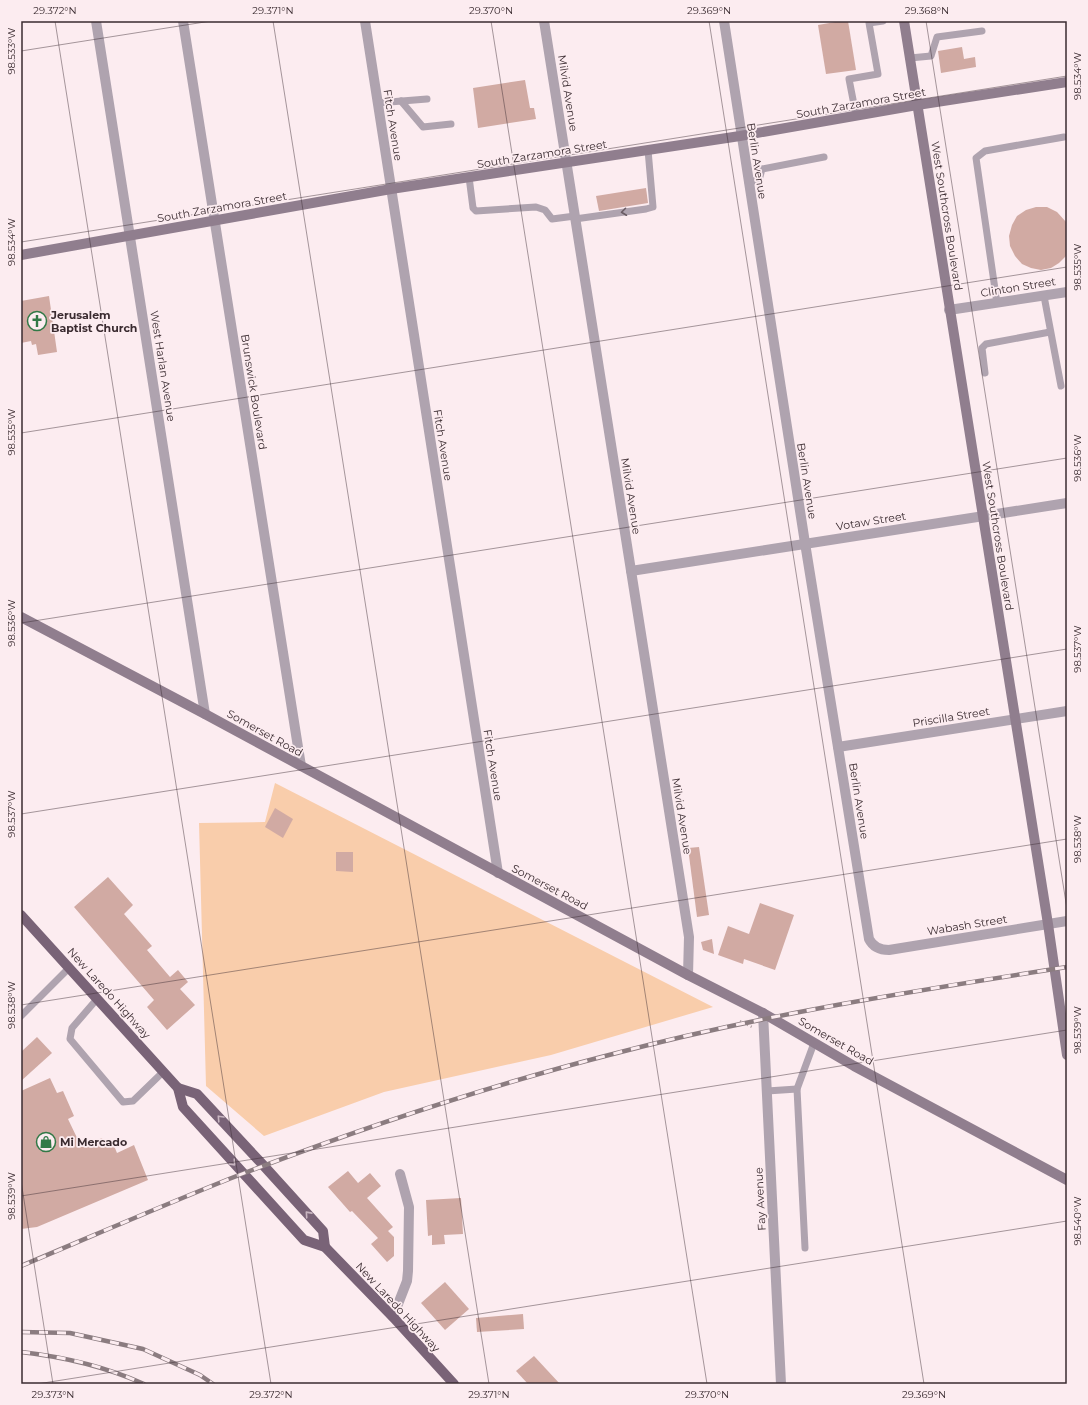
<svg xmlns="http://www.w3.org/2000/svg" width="1088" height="1405" font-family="Montserrat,sans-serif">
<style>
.green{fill:#f9cdab}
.building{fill:#d1aaa3}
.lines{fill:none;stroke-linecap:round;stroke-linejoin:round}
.path{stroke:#ac9da1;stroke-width:2.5;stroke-dasharray:1 3;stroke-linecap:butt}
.service{stroke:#afa3af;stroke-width:7}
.minor{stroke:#afa3af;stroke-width:10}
.secondary{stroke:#907e8e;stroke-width:10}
.primary{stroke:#796377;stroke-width:10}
.rail-casing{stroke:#8b7c80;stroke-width:4.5}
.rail{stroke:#fcecf0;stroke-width:3;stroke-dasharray:9;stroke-linecap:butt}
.oneway{stroke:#695b63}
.oneway2{stroke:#c8b5c0}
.ticks{fill:none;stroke:#3a2b30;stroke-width:1;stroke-opacity:0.45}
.labels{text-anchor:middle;stroke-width:3.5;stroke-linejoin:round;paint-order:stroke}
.street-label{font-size:11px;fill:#3a2b30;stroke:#fcecf0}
.poi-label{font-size:11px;font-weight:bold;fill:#3a2b30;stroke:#fcecf0;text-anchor:start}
.neatline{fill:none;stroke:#3a2b30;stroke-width:1.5}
.ticks-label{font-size:10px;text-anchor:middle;fill:#3a2b30}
</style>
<rect width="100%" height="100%" fill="#fcecf0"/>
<polygon class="green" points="275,783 713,1007 551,1055 384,1092 264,1136 206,1086 199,823 265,822"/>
<g class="building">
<polygon points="841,21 848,21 856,70 826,74 818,25"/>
<polygon points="962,47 964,59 975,57 976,67 941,73 938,51"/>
<polygon points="525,80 530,108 534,108 536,119 478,128 473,88"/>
<polygon points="646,188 648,203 599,211 596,196"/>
<polygon points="1036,207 1047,207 1057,212 1067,223 1067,255 1059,263 1051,268 1041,270 1031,268 1022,264 1015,256 1010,246 1009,236 1012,225 1017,216 1026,210"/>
<polygon points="49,296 57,352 38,355 36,344 32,345 31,341 21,343 21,301"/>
<polygon points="275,808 293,819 283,838 265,827"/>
<polygon points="699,847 709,915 697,917 688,848"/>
<polygon points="336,852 353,852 353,872 336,871"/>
<polygon points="108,877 133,905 124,914 152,946 147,950 170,977 178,970 188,982 180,989 195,1005 167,1030 147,1007 154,1000 74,907"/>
<polygon points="760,903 794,915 775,970 744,959 743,964 718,955 728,926 749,934"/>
<polygon points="712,939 714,954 703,950 701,942"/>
<polygon points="37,1037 52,1053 21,1081 21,1052"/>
<polygon points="50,1078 57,1093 63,1091 74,1116 68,1119 79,1142 81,1141 83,1146 102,1138 105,1144 112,1141 117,1153 134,1145 148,1180 37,1227 21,1229 21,1091"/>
<polygon points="348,1171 358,1183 370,1173 381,1186 367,1198 393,1227 388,1231 394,1237 394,1256 387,1262 371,1244 378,1238 352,1211 350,1212 328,1187"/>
<polygon points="461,1198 463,1234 444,1235 445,1244 432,1245 432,1235 428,1236 426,1200"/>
<polygon points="445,1282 469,1309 445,1330 421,1303"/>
<polygon points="523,1314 524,1329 477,1332 476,1318"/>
<polygon points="534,1356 560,1384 528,1384 516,1371"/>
</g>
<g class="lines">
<polyline class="path" points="740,1021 752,1027"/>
<g class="service">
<polyline points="910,58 931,56 937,37 982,31"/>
<polyline points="401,101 423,127 451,124"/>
<polyline points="377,103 427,99"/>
<polyline points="856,115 849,79 878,74 869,23 883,21"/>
<polyline points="469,177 473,208 476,211 536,207 545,210 552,219 575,216"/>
<polyline points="748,182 759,180 762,169 824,157"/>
<polyline points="575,219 646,209 653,207 648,150"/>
<polyline points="1044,296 1061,386"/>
<polyline points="997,303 976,158 985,151 1064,137"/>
<polyline points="985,373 982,348 986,344 1050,332"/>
<polyline points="97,999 72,1028 70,1039 123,1102 133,1101 163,1072"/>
<polyline points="21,1016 69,968"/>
<polyline points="767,1091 797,1089"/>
<polyline points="805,1248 797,1089 814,1043"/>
</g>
<g class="minor">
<polyline points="96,21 205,714"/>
<polyline points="183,21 301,766"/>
<polyline points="365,21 498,873"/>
<polyline points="544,21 689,937 688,975"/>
<path d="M 724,21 L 805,543 L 869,939 C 873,947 881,950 889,950 L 1067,921"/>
<polyline points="949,310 1067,292"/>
<polyline points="631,571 1067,503"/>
<polyline points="838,747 1067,711"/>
<polyline points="763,1013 781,1384"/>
<polyline points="393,1317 407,1281 408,1271 409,1207 400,1174"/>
</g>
<g class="secondary">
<polyline points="904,21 1048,924 1067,1055"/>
<polyline points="21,255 391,189 740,136 917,105 1067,82"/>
<polyline points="21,617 205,714 688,975 763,1013 854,1066 1067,1180"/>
</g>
<g class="primary">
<polyline points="21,915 178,1088 183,1107 304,1240 325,1247 393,1317 454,1384"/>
<polyline points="178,1088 197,1094 264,1166 323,1231 325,1247"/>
</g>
<defs>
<g id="rail">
<path d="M 21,1266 C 90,1237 159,1207 229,1179 C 353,1131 480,1088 609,1055 C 760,1015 913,991 1067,967"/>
<polyline points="21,1332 70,1333 143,1349 200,1375 213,1384"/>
<path d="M 21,1352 C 65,1357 104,1366 144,1384"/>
</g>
</defs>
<use href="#rail" class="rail-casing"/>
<use href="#rail" class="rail"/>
</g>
<defs><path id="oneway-chevron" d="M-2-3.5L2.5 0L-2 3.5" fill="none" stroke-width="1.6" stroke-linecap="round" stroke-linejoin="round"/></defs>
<use class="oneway" href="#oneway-chevron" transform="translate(624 212) rotate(173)"/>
<g class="oneway2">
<use href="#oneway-chevron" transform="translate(220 1118) rotate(-133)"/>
<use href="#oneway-chevron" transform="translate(233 1163) rotate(48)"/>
<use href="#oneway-chevron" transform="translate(308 1214) rotate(-132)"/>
</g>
<path class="ticks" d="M 55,21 L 271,1384M 273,21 L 489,1384M 491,21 L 707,1384M 709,21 L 924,1384M 926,21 L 1067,909M 21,51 L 211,21M 21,242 L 1067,76M 21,433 L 1067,267M 21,623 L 1067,458M 21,814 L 1067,649M 21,1005 L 1067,839M 21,1181 L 53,1384M 21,1196 L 1067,1030M 37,1384 L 1067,1221"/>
<defs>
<symbol id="church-ring" viewBox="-11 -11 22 22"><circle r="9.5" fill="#fcecf0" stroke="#317946" stroke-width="1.5"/><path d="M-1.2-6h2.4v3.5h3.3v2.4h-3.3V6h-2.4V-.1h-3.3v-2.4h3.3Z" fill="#317946"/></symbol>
<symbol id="shop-ring" viewBox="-11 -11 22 22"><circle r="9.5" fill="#fcecf0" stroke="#317946" stroke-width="1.5"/><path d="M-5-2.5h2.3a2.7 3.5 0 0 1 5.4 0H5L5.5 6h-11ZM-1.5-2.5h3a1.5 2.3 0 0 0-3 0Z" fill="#317946"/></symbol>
</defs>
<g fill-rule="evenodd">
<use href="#church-ring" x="26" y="310" width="22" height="22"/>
<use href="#shop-ring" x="35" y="1131" width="22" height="22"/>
</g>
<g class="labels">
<g class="street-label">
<text transform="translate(568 93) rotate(81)" y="4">Milvid Avenue</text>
<text transform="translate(861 103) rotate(-10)" y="4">South Zarzamora Street</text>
<text transform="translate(393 125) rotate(81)" y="4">Fitch Avenue</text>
<text transform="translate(542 154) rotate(-9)" y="4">South Zarzamora Street</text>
<text transform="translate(757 161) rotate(81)" y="4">Berlin Avenue</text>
<text transform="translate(222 207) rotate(-10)" y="4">South Zarzamora Street</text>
<text transform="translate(947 216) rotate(81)" y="4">West Southcross Boulevard</text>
<text transform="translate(1018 287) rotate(-9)" y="4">Clinton Street</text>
<text transform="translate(163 366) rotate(81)" y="4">West Harlan Avenue</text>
<text transform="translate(254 392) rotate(81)" y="4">Brunswick Boulevard</text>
<text transform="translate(443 445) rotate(81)" y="4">Fitch Avenue</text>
<text transform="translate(807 481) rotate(81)" y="4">Berlin Avenue</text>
<text transform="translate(631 496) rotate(81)" y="4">Milvid Avenue</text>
<text transform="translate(871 521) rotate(-9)" y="4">Votaw Street</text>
<text transform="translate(998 536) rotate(81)" y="4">West Southcross Boulevard</text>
<text transform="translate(951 717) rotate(-9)" y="4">Priscilla Street</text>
<text transform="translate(265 733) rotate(29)" y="4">Somerset Road</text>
<text transform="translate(493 765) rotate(81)" y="4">Fitch Avenue</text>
<text transform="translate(859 801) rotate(81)" y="4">Berlin Avenue</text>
<text transform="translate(682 816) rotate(81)" y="4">Milvid Avenue</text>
<text transform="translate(550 887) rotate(28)" y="4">Somerset Road</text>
<text transform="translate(967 925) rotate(-9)" y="4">Wabash Street</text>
<text transform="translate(109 993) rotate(48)" y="4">New Laredo Highway</text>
<text transform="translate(836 1041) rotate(30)" y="4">Somerset Road</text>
<text transform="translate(760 1199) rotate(-93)" y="4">Fay Avenue</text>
<text transform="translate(398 1307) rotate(47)" y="4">New Laredo Highway</text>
</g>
<g class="poi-label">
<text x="51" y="319">Jerusalem<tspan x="51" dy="13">Baptist Church</tspan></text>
<text x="60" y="1146">Mi Mercado</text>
</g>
</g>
<rect width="1088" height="1405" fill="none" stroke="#fcecf0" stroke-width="44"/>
<rect x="22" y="22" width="1044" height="1361" class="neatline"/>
<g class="ticks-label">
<text x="55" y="14">29.372°N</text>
<text x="273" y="14">29.371°N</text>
<text x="491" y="14">29.370°N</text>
<text x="709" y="14">29.369°N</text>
<text x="927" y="14">29.368°N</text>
<text transform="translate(11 51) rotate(-90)" y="4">98.533°W</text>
<text transform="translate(1077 76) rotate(-90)" y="4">98.534°W</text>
<text transform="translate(11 242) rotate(-90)" y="4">98.534°W</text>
<text transform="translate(1077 267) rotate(-90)" y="4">98.535°W</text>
<text transform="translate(11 432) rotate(-90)" y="4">98.535°W</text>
<text transform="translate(1077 458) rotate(-90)" y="4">98.536°W</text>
<text transform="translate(11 623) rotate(-90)" y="4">98.536°W</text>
<text transform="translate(1077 649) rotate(-90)" y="4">98.537°W</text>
<text transform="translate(11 814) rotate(-90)" y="4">98.537°W</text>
<text transform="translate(1077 839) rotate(-90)" y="4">98.538°W</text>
<text transform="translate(11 1005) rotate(-90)" y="4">98.538°W</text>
<text transform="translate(1077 1030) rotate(-90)" y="4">98.539°W</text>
<text transform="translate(11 1196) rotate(-90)" y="4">98.539°W</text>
<text transform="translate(1077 1221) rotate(-90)" y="4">98.540°W</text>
<text x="53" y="1398">29.373°N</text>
<text x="271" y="1398">29.372°N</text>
<text x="489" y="1398">29.371°N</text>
<text x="707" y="1398">29.370°N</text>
<text x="924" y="1398">29.369°N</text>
</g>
</svg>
